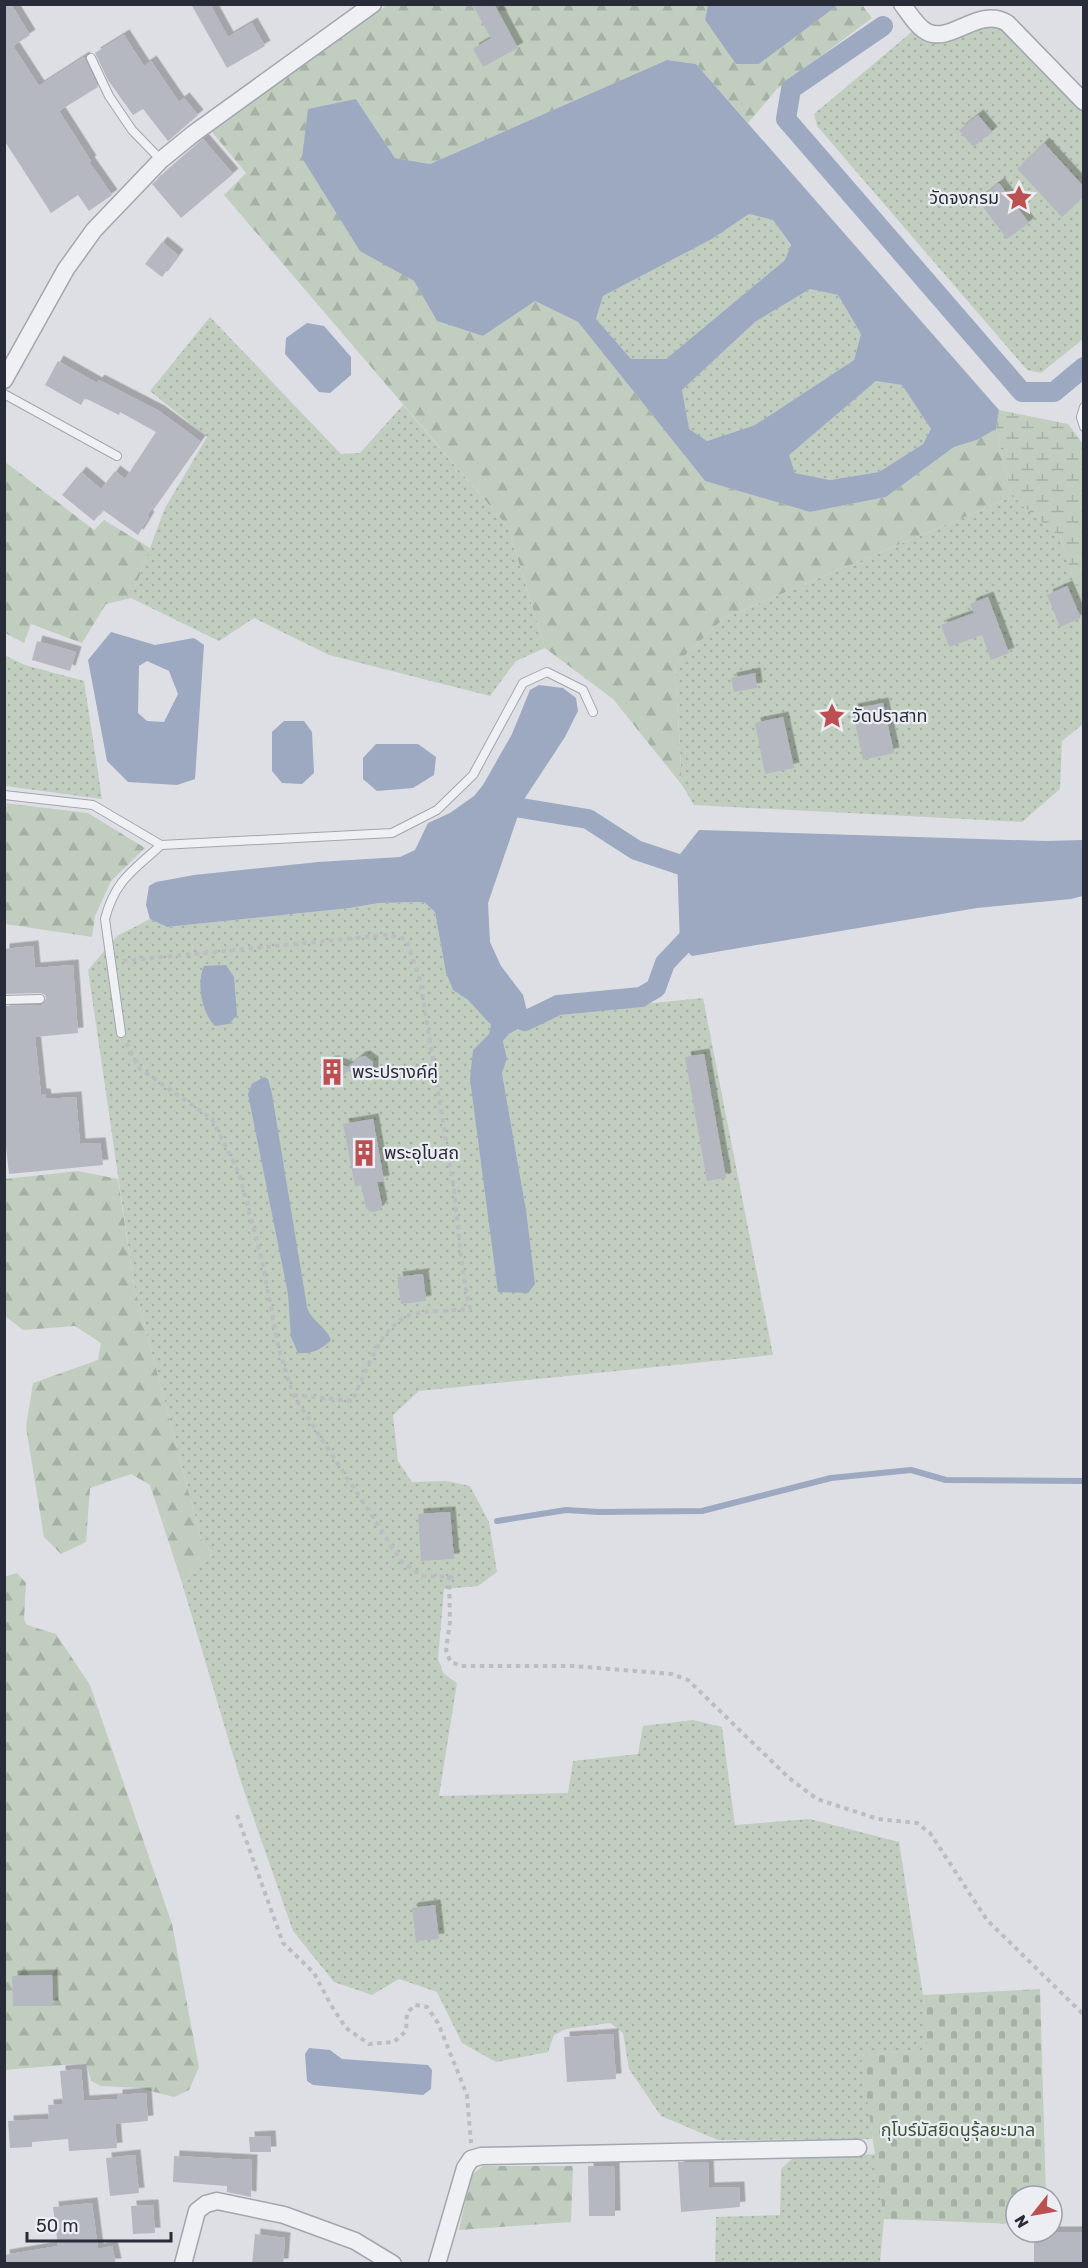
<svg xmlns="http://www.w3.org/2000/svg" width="1088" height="2268" font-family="Rubik,'Noto Sans Thai',sans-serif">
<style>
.grass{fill:url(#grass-dots)}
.forest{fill:url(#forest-firs)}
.wetland{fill:url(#wetland-marsh)}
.cemetery{fill:url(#cemetery-stones)}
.water{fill:#9ca9c1;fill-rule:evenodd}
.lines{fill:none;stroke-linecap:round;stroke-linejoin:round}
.stream{stroke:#9ca9c1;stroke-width:6}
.canal{stroke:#9ca9c1;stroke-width:20}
.building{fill:#b5b8c1;filter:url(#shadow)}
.service-casing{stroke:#a3a6ae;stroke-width:10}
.minor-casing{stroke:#a3a6ae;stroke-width:19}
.path{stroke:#bbbdc3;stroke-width:4;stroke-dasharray:4.5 4.5;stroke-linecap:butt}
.service{stroke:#eff0f4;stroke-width:8}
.minor{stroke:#eff0f4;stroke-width:16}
.labels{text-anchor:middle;stroke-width:4.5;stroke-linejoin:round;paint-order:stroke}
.poi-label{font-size:18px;fill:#282c39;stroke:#eceef3;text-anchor:start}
.park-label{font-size:18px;fill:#395337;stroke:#eceef3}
</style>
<defs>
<pattern id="grass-dots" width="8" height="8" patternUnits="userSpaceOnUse" patternTransform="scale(1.5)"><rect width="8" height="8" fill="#c1cebf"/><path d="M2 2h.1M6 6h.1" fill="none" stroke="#a6b1a5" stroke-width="1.8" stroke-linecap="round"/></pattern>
<pattern id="forest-firs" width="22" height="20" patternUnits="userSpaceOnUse" patternTransform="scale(1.5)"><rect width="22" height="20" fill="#c1cebf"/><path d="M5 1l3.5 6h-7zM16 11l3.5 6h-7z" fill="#a6b1a5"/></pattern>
<pattern id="wetland-marsh" width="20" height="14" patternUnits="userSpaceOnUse" patternTransform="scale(1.5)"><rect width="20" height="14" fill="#c1cebf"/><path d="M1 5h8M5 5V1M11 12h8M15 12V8" fill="none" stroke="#a6b1a5"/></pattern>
<pattern id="cemetery-stones" width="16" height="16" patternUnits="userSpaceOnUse" patternTransform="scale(1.5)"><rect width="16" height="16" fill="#c1cebf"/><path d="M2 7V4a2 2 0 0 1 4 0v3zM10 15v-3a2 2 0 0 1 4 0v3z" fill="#a6b1a5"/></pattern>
<filter id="shadow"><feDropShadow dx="5.5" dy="-5.5" stdDeviation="0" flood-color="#0004"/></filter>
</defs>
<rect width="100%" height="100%" fill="#dddfe5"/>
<g class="grass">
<polygon points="993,24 1005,27 1083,111 1083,339 1041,373 1027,370 817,126 814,114 914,30"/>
<polygon points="749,214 773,220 791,246 785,260 666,359 631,360 596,319 603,296 712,239"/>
<polygon points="810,289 838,295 861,334 854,360 755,425 707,441 688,429 682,390 755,322"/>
<polygon points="210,317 341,454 360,453 403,405 508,527 545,648 516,661 490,696 329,655 254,618 219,641 131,598 165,508 207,437 150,391"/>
<polygon points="876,381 902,385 931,429 923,444 879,472 830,480 795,473 788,455"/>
<polygon points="1012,497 1060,537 1083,608 1083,724 1062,741 1060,789 1022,822 694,805 682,785 675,665 724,618"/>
<polygon points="4,655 25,665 84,681 102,799 5,786"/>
<polygon points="424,902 435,912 446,973 453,990 468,1000 491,1025 489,1034 473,1050 526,1210 502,1073 507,1059 503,1041 509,1034 554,1013 703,998 773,1355 419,1391 393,1415 398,1461 412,1482 447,1481 470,1486 489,1522 497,1572 478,1586 444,1589 438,1659 444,1674 457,1683 439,1796 568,1793 573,1761 638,1754 643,1726 693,1720 722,1727 735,1825 810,1819 899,1842 923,1995 928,2050 862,2055 873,2139 718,2140 661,2116 629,2069 623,2033 610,2023 566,2029 554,2035 548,2052 496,2062 462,2043 437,1992 399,1979 372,1995 334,1982 293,1931 241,1782 182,1583 213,1553 201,1539 134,1285 88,970 117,936 150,919 167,927 350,908 379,903"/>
<polygon points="876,2154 884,2219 880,2263 715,2264 716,2217 780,2215 781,2169 793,2158"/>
</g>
<g class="forest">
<polygon points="387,5 708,5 705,20 736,63 759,64 838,5 862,5 872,18 777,89 748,123 696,64 667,60 430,164 395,158 356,99 360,250 414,281 437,321 483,336 535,301 578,322 705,481 810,512 886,497 954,447 977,440 996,429 1012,497 724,618 675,665 682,785 613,699 545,648 508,527 224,195 246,173 212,132"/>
<polygon points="4,461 94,530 104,520 150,548 131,598 106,604 82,643 31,624 24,643 5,633"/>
<polygon points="4,803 88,813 145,848 111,881 95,916 92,937 5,924"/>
<polygon points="78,1171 118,1179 134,1285 201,1539 213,1553 182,1583 150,1485 131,1474 90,1488 86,1542 61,1554 44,1537 26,1427 33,1383 98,1360 101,1343 75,1326 23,1330 5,1316 5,1179"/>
<polygon points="17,1573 26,1583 24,1619 27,1625 56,1634 90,1685 172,1924 199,2067 189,2090 174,2097 139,2088 101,2086 91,2081 86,2063 5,2070 4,1577"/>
<polygon points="483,2166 573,2166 571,2222 459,2230 471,2175"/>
</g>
<polygon class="wetland" points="999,410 1068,424 1083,444 1083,608 1060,537 1012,497 996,429"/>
<polygon class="cemetery" points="1040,1989 1046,2196 1016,2196 1016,2224 884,2219 861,2055 927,2050 923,1995"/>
<g class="water">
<polygon points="708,5 708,4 838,5 759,64 736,64 705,20"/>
<path d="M 667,60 L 696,64 L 999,410 L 996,429 L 977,440 L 954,447 L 886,497 L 810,512 L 705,481 L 578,322 L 535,301 L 483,336 L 437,321 L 414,281 L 360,251 L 302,158 L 308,109 L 356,99 L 395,158 L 430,164 ZM 749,214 L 773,220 L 791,245 L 785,260 L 666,359 L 631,359 L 596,319 L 603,296 L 712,239 ZM 810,289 L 838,295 L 861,334 L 854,360 L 755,425 L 707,441 L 689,429 L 682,390 L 755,322 ZM 876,381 L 902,385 L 931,429 L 923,444 L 879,472 L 830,480 L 795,473 L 789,455 Z"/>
<polygon points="307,323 324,326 351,357 351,375 330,393 319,392 285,354 286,338"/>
<path d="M 111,632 L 155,645 L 194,638 L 204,645 L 195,779 L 177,785 L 128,782 L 107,761 L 88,660 ZM 147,661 L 169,671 L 178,694 L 164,722 L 147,721 L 138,713 L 139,666 Z"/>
<polygon points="539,685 563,688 576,698 578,711 565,737 523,801 488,903 490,942 501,966 523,995 527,1011 522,1027 509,1034 503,1041 507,1059 502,1073 526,1210 535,1284 528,1293 498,1292 470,1079 473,1050 489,1034 491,1025 468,1000 453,990 446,973 435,912 424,902 379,903 350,908 167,927 150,919 146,905 149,886 156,882 194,875 318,862 400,857 415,850 428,823 450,813 474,796 483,785 512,734 530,690"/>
<polygon points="284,721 304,721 312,732 314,773 302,784 282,783 272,771 272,732"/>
<polygon points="376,744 418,744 436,757 434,775 413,788 377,791 363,779 363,758"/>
<polygon points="699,830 1045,841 1083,840 1083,896 1071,899 977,908 692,956 680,945 677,858"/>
<path d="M 226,965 L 234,977 L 237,1015 L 229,1024 L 215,1026 C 202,1013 196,984 204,966 Z"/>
<path d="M 264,1077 L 268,1079 L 272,1094 L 307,1307 C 311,1321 326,1326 331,1340 C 321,1350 312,1354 298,1353 L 291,1337 L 288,1294 L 248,1094 L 252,1084 Z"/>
<polygon points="309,2048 330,2050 342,2059 428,2065 432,2070 431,2089 423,2095 313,2085 307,2081 305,2054"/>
</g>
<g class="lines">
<polyline class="stream" points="497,1521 566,1510 599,1512 702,1511 831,1478 911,1470 946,1480 1084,1481"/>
<g class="canal">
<polyline points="883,26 791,89 786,119 1022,392 1054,392 1084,367"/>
<polygon points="503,805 588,819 636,850 693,869 705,921 665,963 656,988 641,997 558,1005 525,1021 503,1013 468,966 459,871 488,818"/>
</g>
</g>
<g class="building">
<polygon points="4,4 11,4 30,35 13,46 39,86 84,57 98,87 59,111 91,161 89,162 112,195 89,211 78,195 51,213 4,140"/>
<polygon points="191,4 210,4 228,37 252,23 265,46 227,68"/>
<polygon points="472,4 494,4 518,48 483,67 473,49 491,38"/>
<polygon points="124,35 144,66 151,61 179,102 184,98 198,115 168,141 143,109 133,115 108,80 95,53"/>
<polygon points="978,115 992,132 973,147 959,130"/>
<polygon points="203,139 233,174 181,218 152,184"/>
<polygon points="1044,143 1083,186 1083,197 1062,217 1017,169"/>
<polygon points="999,183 1029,223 1007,239 978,200"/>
<polygon points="162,242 178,255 162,277 145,264"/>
<polygon points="58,361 97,383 99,380 159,411 200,441 147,516 149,517 138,535 103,510 94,521 62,495 81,472 101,489 115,471 125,479 156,432 120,412 119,415 85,398 81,405 45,385"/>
<polygon points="1067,586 1081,618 1060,627 1047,595"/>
<polygon points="988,597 1009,653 991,660 982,635 949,647 941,625 974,613 970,604"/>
<polygon points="37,641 76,652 70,671 32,660"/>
<polygon points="755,673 757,688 734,692 731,678"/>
<polygon points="883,703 894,753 863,760 852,709"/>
<polygon points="783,717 794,768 765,774 755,723"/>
<polygon points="33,946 35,968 73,965 78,1033 35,1037 41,1094 45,1094 46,1099 76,1097 80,1144 100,1143 103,1165 9,1174 4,1128 4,1006 41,1005 46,999 45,995 40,993 4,994 4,949"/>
<polygon points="704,1054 726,1178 707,1181 685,1057"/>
<polygon points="365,1056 373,1062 373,1072 368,1076 363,1077 348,1071 337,1081 332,1082 323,1076 322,1071 328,1062 333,1061 348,1067 360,1057"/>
<polygon points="373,1119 384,1181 377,1182 382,1205 378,1211 371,1212 366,1208 361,1185 355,1186 343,1124"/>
<polygon points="423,1274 426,1301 401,1304 397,1277"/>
<polygon points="450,1512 454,1559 421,1561 418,1514"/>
<polygon points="435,1905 439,1939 416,1941 412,1908"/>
<polygon points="52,1975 53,2006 13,2006 12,1976"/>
<polygon points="613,2034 616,2079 567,2082 564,2037"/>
<polygon points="81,2069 84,2101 117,2099 117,2095 146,2093 148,2121 115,2124 117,2148 69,2151 68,2139 32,2142 32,2147 10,2148 8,2121 49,2119 48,2105 63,2104 60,2071"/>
<polygon points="270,2136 271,2152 250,2152 249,2137"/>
<polygon points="135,2155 139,2193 110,2196 106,2158"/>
<polygon points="174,2156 252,2160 251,2197 227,2192 227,2186 173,2182"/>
<polygon points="678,2162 708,2162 709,2188 739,2187 740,2207 681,2212"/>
<polygon points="588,2166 614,2166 615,2216 589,2216"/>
<polygon points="92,2203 98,2249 112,2246 116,2264 5,2264 4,2255 58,2246 53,2207"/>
<polygon points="153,2205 155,2233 133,2234 131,2206"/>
<rect x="1034" y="2232" width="49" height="32"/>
<polygon points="255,2234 285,2238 283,2264 252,2264"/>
</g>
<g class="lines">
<defs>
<g id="service">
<polyline points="91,58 109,96 132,130 161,160"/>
<polyline points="4,394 117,456"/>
<polyline points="1084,407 1081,417 1084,427"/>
<polyline points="4,795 93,805 161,845 392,833 437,810 473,775 523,683 547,672 583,690 593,712"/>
<polyline points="4,1000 40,999"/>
<path d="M 121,1033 L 105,919 C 115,880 133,871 161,845"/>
</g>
<g id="minor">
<path d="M 902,4 C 909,13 917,27 927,32 C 951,44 979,6 1007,23 L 1084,102"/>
<polyline points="4,380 66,269 94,230 161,160 193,134 373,4"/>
<polyline points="183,2264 197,2211 206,2204 217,2201 284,2215 355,2241 393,2264"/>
<polyline points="437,2264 465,2168 471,2159 481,2156 858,2148"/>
</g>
</defs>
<use href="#service" class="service-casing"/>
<use href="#minor" class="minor-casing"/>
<g class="path">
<path d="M 123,961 L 386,935 L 406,939 L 420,980 L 454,1190 L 463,1275 L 470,1309 C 454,1311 424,1310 410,1315 C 379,1326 366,1374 352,1401 L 293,1395"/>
<polyline points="126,1043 139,1068 212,1119 239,1173 262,1260 279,1350 293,1395 402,1562 422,1576 458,1577"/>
<polyline points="449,1576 450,1622 446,1650 450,1661 460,1666 574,1666 672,1674 688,1680 789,1778 817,1799 878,1819 917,1823 930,1833 987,1920 1084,2015"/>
<polyline points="237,1815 283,1943 314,1973 331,2005 346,2028 369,2044 394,2042 406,2031 407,2013 415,2005 427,2007 438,2023 467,2095 471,2143"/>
</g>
<use href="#service" class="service"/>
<use href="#minor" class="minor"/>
</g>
<defs>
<symbol id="sight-bare" viewBox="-9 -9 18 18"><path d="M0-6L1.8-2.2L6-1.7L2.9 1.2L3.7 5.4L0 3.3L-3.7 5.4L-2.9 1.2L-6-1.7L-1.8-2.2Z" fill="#bc5051" stroke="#eceef3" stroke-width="2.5" paint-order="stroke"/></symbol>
<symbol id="building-bare" viewBox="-9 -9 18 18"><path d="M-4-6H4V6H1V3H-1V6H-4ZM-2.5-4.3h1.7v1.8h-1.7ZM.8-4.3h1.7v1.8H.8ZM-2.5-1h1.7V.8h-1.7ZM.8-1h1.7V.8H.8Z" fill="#bc5051" stroke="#eceef3" stroke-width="2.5" paint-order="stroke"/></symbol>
</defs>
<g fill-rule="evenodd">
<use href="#sight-bare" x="1000" y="179" width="38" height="38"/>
<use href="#sight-bare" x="813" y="697" width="38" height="38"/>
<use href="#building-bare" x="313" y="1053" width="38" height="38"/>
<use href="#building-bare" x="345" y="1134" width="38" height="38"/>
</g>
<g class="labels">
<g class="poi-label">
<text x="999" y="204" text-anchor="end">วัดจงกรม</text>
<text x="852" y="722">วัดปราสาท</text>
<text x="352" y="1078">พระปรางค์คู่</text>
<text x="384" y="1159">พระอุโบสถ</text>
</g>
<g class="park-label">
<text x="958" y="2136">กุโบร์มัสยิดนูรุ้ลยะมาล</text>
</g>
</g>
<rect width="1088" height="2268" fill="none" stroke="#282c39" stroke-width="12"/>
<g transform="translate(1034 2214) rotate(239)"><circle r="28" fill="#eceef3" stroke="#9ea0a9" stroke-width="1.5"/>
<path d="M0-4.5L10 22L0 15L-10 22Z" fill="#bc5051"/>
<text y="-9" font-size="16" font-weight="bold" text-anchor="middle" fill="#282c39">N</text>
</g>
<path d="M27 2232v9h144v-9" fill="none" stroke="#282c39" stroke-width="3"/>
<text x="36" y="2232" font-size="18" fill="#282c39" stroke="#eceef3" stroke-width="4.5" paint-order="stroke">50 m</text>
</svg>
